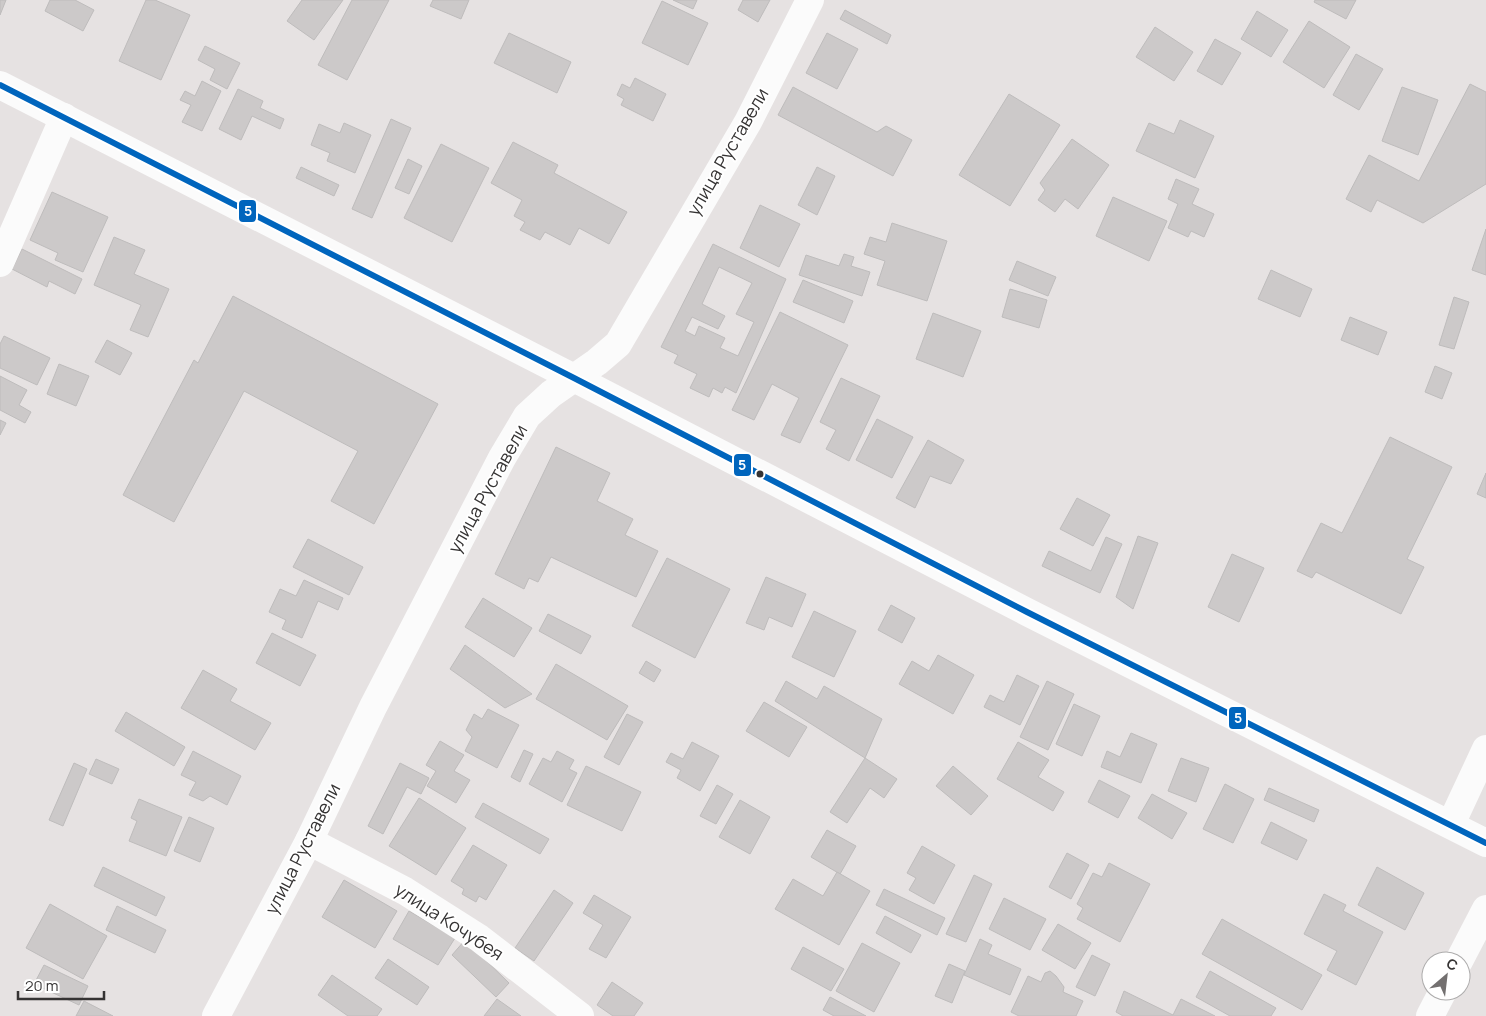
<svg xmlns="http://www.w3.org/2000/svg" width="1486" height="1016" font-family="Manrope,sans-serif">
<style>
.building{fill:#ccc9c9;stroke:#bebcbc;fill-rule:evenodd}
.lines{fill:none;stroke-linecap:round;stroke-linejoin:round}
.street{stroke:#fbfbfb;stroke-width:28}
.secondary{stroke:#fbfbfb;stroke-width:28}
.bus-1-casing{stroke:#fff;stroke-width:10}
.bus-1{stroke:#0065bd;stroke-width:6}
.bus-dot{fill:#353333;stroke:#fff;stroke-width:2}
.labels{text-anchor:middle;stroke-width:4;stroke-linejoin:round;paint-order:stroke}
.street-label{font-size:18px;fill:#353333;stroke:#fff}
.line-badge{stroke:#fff;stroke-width:2}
.badge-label{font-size:14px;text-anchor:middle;font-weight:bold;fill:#fff}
</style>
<rect width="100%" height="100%" fill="#e6e2e2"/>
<g class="building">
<polygon points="0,0 6,0 0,15"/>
<polygon points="50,0 75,0 94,10 83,31 45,11"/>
<polygon points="146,0 155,0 190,15 161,80 119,61"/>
<polygon points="302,0 343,0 314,40 287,21"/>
<polygon points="352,0 389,0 347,80 318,65"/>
<polygon points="433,0 469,0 461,19 430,6"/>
<polygon points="673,0 697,0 693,9"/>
<polygon points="743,0 770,0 758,22 738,10"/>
<polygon points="1315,0 1356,0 1346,19 1314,2"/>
<polygon points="662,1 708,23 688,65 642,43"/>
<polygon points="845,10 891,35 887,44 840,19"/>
<polygon points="1257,11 1288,30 1271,57 1241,39"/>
<polygon points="1309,21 1350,47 1324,88 1283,62"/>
<polygon points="1155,27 1193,52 1174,81 1136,57"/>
<polygon points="509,33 571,62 557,93 494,63"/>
<polygon points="827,33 858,49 837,89 806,73"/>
<polygon points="1215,39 1241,53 1222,85 1197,71"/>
<polygon points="205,46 240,63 227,89 210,80 215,69 198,60"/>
<polygon points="1356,54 1383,69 1359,110 1333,95"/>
<polygon points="635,78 666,94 653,121 621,105 624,99 617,95 622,84 630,88"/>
<polygon points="202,81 221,91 202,131 182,122 191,105 180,100 185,91 195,96"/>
<polygon points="1470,84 1486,92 1486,184 1423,223 1377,200 1371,212 1346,199 1369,155 1419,181"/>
<polygon points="793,87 877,132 886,126 912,140 893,176 778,115"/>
<polygon points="1402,87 1438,100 1418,155 1382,141"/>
<polygon points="238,89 263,101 260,108 284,119 280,129 252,116 241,140 219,129"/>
<polygon points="1009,94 1060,125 1010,206 959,175"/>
<polygon points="391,119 411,128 372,218 352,209"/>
<polygon points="1180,120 1214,136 1195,178 1136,151 1149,123 1174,134"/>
<polygon points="344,123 371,135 355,173 327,161 330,153 311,145 319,124 340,133"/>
<polygon points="1072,139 1109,165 1078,209 1065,199 1055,212 1038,200 1045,190 1040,183"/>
<polygon points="513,142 558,165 554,173 627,212 609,244 579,228 570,245 545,232 540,240 520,230 525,222 514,216 522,200 491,183"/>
<polygon points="441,144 489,168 452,242 404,218"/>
<polygon points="408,159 422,166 409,194 395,188"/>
<polygon points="301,167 339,185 334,196 296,178"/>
<polygon points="817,167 835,176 817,215 798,205"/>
<polygon points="1176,179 1199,189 1192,204 1214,214 1204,237 1191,231 1188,237 1168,228 1178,204 1168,199"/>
<polygon points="52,192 108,217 83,272 55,260 58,253 30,240"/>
<polygon points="1113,197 1167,221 1149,261 1096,236"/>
<polygon points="760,205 800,224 779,267 740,248"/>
<polygon points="892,223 947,241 927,301 877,285 885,261 864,254 870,237 886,242"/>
<polygon points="1486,229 1486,275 1472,270"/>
<polygon points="114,237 145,250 134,274 169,289 148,337 130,330 141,305 94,285"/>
<path d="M 713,244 L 786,279 L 736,393 L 725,387 L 722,393 L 713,388 L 709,397 L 690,388 L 697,374 L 674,363 L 678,355 L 661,347 ZM 719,267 L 752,283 L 736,314 L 754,322 L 738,356 L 720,348 L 725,338 L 699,326 L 695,336 L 685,331 L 692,317 L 718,329 L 725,316 L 702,304 Z"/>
<polygon points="22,249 82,279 75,294 49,281 47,287 12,269"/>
<polygon points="844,254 854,257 851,266 870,272 862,296 799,275 806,255 839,266"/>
<polygon points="1017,261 1056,277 1048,296 1009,280"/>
<polygon points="1271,270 1312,289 1300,317 1258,299"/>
<polygon points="803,280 853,301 844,323 793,302"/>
<polygon points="1010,289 1047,300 1039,328 1002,317"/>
<polygon points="233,296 438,404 374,524 331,501 358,451 244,391 174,522 123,495 194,360 198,363"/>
<polygon points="1454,297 1469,302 1454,349 1439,345"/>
<polygon points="780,312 848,345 800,443 781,435 799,398 772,384 754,420 732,410"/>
<polygon points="933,313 981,331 963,377 916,359"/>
<polygon points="1350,317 1387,332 1378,355 1341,340"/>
<polygon points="4,336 50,358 37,385 0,368 0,344"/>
<polygon points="107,340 132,353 120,375 95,362"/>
<polygon points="59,364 89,376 76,406 47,394"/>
<polygon points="1435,366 1452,373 1442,399 1425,392"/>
<polygon points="0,376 27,390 19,405 31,412 25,423 0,410"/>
<polygon points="841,378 880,396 849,461 826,449 836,430 820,422"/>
<polygon points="877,419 913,437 892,478 856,460"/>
<polygon points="0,420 6,423 0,435"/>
<polygon points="1390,437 1452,467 1407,559 1424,567 1401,614 1316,572 1312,578 1297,571 1321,523 1342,533"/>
<polygon points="928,440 964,460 951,484 930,476 915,508 896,498"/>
<polygon points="556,447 610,473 597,501 633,519 625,535 658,551 636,597 551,557 538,582 529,578 524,589 495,574"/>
<polygon points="1486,473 1486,498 1477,494"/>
<polygon points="1077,498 1110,515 1093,546 1060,529"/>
<polygon points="1138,536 1158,543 1133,609 1116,597"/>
<polygon points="1106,537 1122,544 1100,593 1042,566 1049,551 1091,571"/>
<polygon points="308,539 363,567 349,595 293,567"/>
<polygon points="1232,554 1264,568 1239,622 1208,607"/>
<polygon points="667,558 730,589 695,658 632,626"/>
<polygon points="766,577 806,594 792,627 769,617 764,630 746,623"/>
<polygon points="304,580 343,598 338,610 318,601 302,638 282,629 286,620 269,612 280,589 296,596"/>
<polygon points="483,598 532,628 514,657 465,627"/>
<polygon points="891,605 915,618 902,643 878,630"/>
<polygon points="814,611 856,631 834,677 792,657"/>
<polygon points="548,614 591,636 581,654 539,631"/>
<polygon points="272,633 316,655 300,686 256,663"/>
<polygon points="465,645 532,694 505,708 450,669"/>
<polygon points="938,655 974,675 953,714 899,684 912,661 929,671"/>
<polygon points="646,661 661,670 654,682 639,673"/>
<polygon points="556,664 628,706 607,740 536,699"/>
<polygon points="203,670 237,689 230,701 271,723 255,750 181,708"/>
<polygon points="1017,675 1039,686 1020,725 984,707 990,695 1004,702"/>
<polygon points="786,681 817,699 824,686 882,719 865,758 775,701"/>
<polygon points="1047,681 1074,694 1048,750 1020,737"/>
<polygon points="764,702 807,727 789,757 746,731"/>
<polygon points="1074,704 1100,716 1082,756 1056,744"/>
<polygon points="488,709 519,725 497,768 465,751 472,737 466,730 474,714 482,719"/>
<polygon points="126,712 185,747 174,766 115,731"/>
<polygon points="627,714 643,722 619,765 604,757"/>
<polygon points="1131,733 1157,744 1141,783 1101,767 1107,751 1120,757"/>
<polygon points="440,741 464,755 454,771 470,780 456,803 427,786 436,771 426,765"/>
<polygon points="692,742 719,756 700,791 677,778 681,770 666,762 671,753 683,759"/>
<polygon points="1018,742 1049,760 1038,777 1064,792 1053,811 997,779"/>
<polygon points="524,750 533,754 520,782 511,777"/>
<polygon points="193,751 241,776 227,805 210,796 203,801 189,795 196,782 181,775"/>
<polygon points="557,751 574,760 569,769 577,773 562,802 529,784 543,758 551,762"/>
<polygon points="865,758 897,779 884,798 870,788 847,823 830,812"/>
<polygon points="1181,758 1209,768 1196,802 1168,791"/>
<polygon points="96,759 119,769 112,784 89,774"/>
<polygon points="74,763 87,769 63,826 49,820"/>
<polygon points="400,763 429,778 421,794 407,787 383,834 368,826"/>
<polygon points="586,766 641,792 622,831 567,805"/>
<polygon points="953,766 988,796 971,815 936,786"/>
<polygon points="1099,780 1130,796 1118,818 1088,802"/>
<polygon points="1225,784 1254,799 1233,843 1203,829"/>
<polygon points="717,785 733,794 716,824 700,816"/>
<polygon points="1269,788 1319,810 1314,822 1264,800"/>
<polygon points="1152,794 1187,813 1172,839 1138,818"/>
<polygon points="419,798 466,828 436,875 389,846"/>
<polygon points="139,799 182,817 166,856 129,841 137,821 131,818"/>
<polygon points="740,800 770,817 750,854 719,837"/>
<polygon points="483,803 549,839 540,854 475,817"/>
<polygon points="189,817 214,828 200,862 174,851"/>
<polygon points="1271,822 1307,840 1297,860 1261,843"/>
<polygon points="827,830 856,846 840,874 811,857"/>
<polygon points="473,845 507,865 486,900 479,896 476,902 462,894 464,889 451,881"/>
<polygon points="922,846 955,865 934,904 909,890 916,878 907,873"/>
<polygon points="1067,853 1089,865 1071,899 1049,887"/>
<polygon points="1109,863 1150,884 1120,942 1077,919 1083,908 1077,904 1093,873 1102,877"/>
<polygon points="103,867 165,897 156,916 94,886"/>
<polygon points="1377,867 1424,893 1405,930 1358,905"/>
<polygon points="837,872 870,891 839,945 775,909 793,879 823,896"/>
<polygon points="974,875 992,884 966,942 946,934"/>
<polygon points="344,880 397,911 375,948 322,917"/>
<polygon points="884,889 945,918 937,935 876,905"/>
<polygon points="554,890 573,903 534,961 515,948"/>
<polygon points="1324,894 1346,905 1343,911 1383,932 1356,985 1327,970 1337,951 1304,934"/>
<polygon points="594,895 631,917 606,958 589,949 603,925 583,913"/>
<polygon points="1004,898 1046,919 1030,950 989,929"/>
<polygon points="50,904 107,936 83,979 26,948"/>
<polygon points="117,906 166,930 155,953 106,930"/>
<polygon points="409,911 455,938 438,965 393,939"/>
<polygon points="885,916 921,935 911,953 876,933"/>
<polygon points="1222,919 1322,975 1302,1010 1202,954"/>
<polygon points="1058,924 1091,943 1075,969 1042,950"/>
<polygon points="980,939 992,945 988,954 1021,969 1010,995 964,975"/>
<polygon points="465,940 509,983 496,997 452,955"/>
<polygon points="862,943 900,963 874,1012 836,991"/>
<polygon points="803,947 844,969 831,991 791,969"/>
<polygon points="1092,955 1110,964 1095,996 1076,987"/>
<polygon points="388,959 429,987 417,1005 375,978"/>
<polygon points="949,964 965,971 952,1003 935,996"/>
<polygon points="44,965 88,986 79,1005 34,984"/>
<polygon points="1050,971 1056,976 1064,987 1063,992 1083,1001 1076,1016 1019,1016 1011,1012 1028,976 1041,982 1045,973"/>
<polygon points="1210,971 1276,1008 1271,1016 1230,1016 1196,997"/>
<polygon points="332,975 382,1009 377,1016 348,1016 318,995"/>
<polygon points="612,982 643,1003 634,1016 613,1016 597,1005"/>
<polygon points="1124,991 1173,1015 1181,999 1215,1016 1123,1016 1116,1012"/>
<polygon points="830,997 866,1016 834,1016 823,1010"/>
<polygon points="497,999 521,1016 484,1016"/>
<polygon points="84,1001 113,1016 76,1016"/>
</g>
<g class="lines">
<g class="street">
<polyline points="0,263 64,117"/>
<polyline points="1451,824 1486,749"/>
<polyline points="309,841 405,891 479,938 580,1016"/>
<polyline points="1459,961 1486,909"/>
<polyline points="216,1016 309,841 373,707 502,458 527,416 551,394 597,362 618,344 748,122 810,0"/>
<polyline points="1430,1016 1443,991"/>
</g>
<polyline class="secondary" points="0,85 574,378 1027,612 1486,843"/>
<defs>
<polyline id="bus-1" points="0,85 574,378 1027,612 1486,843"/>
</defs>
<use href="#bus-1" class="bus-1-casing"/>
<use href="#bus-1" class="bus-1"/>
</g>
<circle class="bus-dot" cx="760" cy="474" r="4.5"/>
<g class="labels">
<g class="street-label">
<text transform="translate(728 152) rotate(-60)" y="6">улица Руставели</text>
<text transform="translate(488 489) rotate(-61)" y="6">улица Руставели</text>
<text transform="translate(303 849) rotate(-63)" y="6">улица Руставели</text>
<text transform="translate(449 922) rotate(33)" y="6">улица Кочубея</text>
</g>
</g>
<g class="line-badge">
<rect x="238" y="199" width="19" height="24" rx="5" fill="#0065bd"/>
<rect x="733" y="453" width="19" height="24" rx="5" fill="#0065bd"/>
<rect x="1228" y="706" width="19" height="24" rx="5" fill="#0065bd"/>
</g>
<g class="badge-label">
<text x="248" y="216">5</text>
<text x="742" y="470">5</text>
<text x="1238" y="723">5</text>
</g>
<g transform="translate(1446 976) rotate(28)"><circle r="24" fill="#ffffff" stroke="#aeadad"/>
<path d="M0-4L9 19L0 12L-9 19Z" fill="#737070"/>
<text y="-8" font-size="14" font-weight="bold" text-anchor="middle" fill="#353333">С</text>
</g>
<path d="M18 991v8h86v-8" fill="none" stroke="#353333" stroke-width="2.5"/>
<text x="25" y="991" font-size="15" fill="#353333" stroke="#ffffff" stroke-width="4" paint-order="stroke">20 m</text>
</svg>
